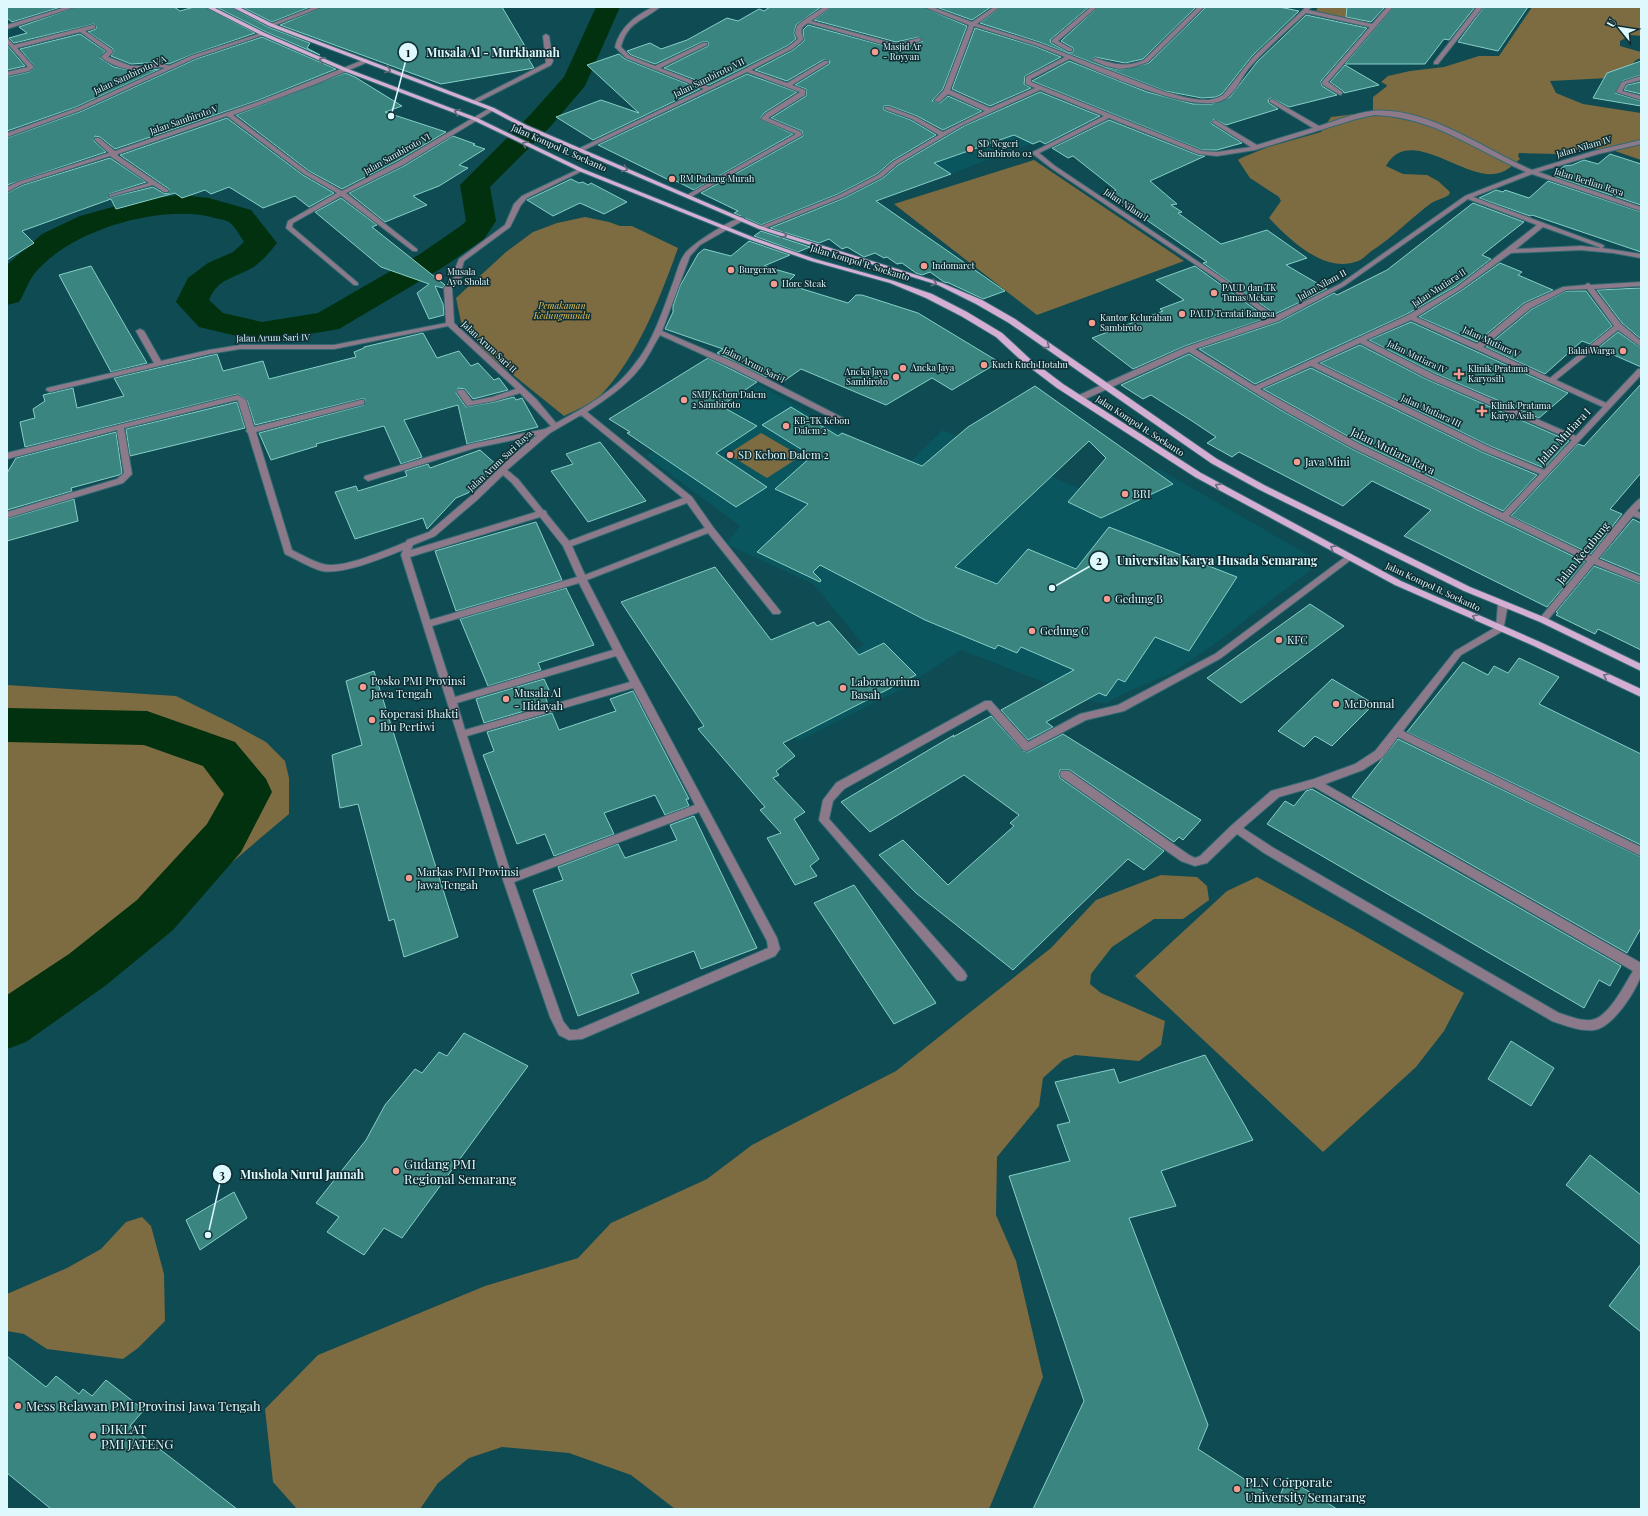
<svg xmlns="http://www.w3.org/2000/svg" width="1648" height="1516" font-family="'Playfair Display',serif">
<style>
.built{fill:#09565f}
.green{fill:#7d6b41}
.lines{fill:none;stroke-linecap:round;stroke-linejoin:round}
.river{fill:#01310e;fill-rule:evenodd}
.building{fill:#3a857f;stroke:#85cfc8}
.minor-casing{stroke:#336a72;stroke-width:2}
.major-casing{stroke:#336a72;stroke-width:2}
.minor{fill:#8c7a8b;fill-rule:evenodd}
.major{fill:#d4afd3;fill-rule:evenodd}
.oneway{stroke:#68687b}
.poi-dot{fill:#f59c91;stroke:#0f2e33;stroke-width:1.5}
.labels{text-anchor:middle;stroke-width:3;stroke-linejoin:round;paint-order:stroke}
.far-poi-label{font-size:9px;fill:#ddf9fe;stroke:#0f2e33;text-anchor:start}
.far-street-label{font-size:9px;fill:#ddf9fe;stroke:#0f2e33}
.far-park-label{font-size:9px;font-style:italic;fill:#e8c05a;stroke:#0f2e33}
.street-label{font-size:11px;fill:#ddf9fe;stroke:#0f2e33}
.poi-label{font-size:11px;fill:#ddf9fe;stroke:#0f2e33;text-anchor:start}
.near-poi-label{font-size:13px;fill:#ddf9fe;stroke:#0f2e33;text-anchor:start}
.leader{fill:none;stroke:#ddf9fe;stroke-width:1.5}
.callout-dot{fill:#ddf9fe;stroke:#0f2e33;stroke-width:1.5}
.mark-label{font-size:12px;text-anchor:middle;font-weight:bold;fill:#111}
.callout-label{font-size:12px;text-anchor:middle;font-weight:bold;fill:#ddf9fe;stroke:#0f2e33;stroke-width:3;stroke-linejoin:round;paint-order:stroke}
</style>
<rect width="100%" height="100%" fill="#0e4b53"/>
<g class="built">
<polygon points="1000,109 1050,137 928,182 897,164 917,157 913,154 965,124"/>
<polygon points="758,384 842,433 804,463 877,493 943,430 1093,494 1159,469 1321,562 1216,643 1172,673 1129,691 1107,703 1096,702 961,650 902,689 798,741 758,696 864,645 813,584 726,544 740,526 646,456"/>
</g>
<g class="green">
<polygon points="1318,7 1380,7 1369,21 1355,20 1316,11"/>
<path d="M 1532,7 L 1641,7 L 1641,36 L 1631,35 L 1620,41 L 1620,46 L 1641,52 L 1641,58 L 1636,60 L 1633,63 L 1641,69 L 1609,78 L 1550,81 L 1556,93 L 1583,104 L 1641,113 L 1641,160 L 1615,151 L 1588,148 L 1558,154 L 1519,153 L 1518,156 L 1520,159 C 1512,166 1505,173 1494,174 C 1460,177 1408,125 1386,166 L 1403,174 L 1427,175 L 1438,181 L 1450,192 L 1449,195 C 1443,199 1435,200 1430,204 C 1410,219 1393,237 1373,250 C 1368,253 1364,259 1358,261 C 1324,274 1290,240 1269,218 L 1281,201 L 1279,197 L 1250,178 L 1238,160 L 1241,158 L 1268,147 L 1321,132 L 1331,117 L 1371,112 L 1373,109 L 1373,97 L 1386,87 L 1387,85 L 1381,82 L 1388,76 L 1410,71 L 1444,67 L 1479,56 L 1499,56 Z"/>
<polygon points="1034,160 1184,261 1037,315 894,204"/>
<path d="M 585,217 L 609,222 L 620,226 L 632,226 L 678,248 C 660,298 638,356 601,395 C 591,404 576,410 564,416 L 486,353 L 461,322 L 456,298 L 506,252 L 533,232 L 557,223 Z"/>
<polygon points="761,433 801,456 767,478 728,454"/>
<polygon points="7,685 176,696 233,724 266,742 285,761 289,778 289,814 81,990 7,1045"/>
<polygon points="1161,875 1197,877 1207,886 1209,900 1183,919 1154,919 1112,947 1091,974 1090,984 1101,993 1165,1021 1161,1045 1139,1061 1075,1055 1063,1060 1043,1078 1039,1106 997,1157 996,1215 1016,1261 1043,1377 989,1509 675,1509 631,1475 569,1453 502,1447 469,1458 438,1483 420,1509 297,1509 273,1482 265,1409 318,1355 485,1286 578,1258 611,1223 707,1179 752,1145 896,1071 1051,948 1096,900"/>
<polygon points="1257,877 1354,930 1464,993 1444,1031 1416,1067 1323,1152 1135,976 1227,891"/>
<polygon points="142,1217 151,1226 164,1274 165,1321 138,1348 123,1359 47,1349 24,1334 7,1331 7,1294 67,1268 101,1249 126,1222"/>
</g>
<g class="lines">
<g class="river">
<path d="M 596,7 L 620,7 L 585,86 L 550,127 L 490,187 L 496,221 L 484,239 L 442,268 L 339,329 L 262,342 L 199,327 L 176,302 L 188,278 L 208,263 L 233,252 L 244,242 C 240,236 235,226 229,222 C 226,220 219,219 215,218 C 162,203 70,230 35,273 C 28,281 25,293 19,302 L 7,305 L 7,265 L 42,234 L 80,216 L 138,200 L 180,195 L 209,198 L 251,210 L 277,243 C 271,251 263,260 255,266 C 237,278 218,277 209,300 L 223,313 L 262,322 L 318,313 L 420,254 L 462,225 L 466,221 L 460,185 L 530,115 L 564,77 Z"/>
<polygon points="7,708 147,711 235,742 266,779 272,792 241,852 173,930 105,986 26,1042 7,1049 7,995 69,954 137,900 207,824 224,794 203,766 144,745 7,742"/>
</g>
</g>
<g class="building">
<polygon points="7,7 61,7 12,22 7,18"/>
<polygon points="76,7 174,7 180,11 194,7 205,7 255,33 191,55 169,64 161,62 131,64 111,56 114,52 112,48 88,32 96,29 96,26 94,24 14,43 9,38 27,33 19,27"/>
<polygon points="216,7 231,7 268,27 310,43 307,48 320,55 266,32"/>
<polygon points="242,7 310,7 272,22"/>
<polygon points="323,7 502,7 532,58 528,58 534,68 441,84 280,25"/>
<polygon points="770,7 821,7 796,25 794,33 796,39 787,46 709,85 664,68 708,46 708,42 702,42 655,64 631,55 627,51 650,43 661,49 687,40 727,18 738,21 759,9 764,11"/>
<polygon points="832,7 923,7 967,26 943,89 932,101 940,103 948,96 982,111 943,130 917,116 890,106 884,106 884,110 911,120 936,135 892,161 877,174 838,194 761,225 734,213 738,211 701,193 803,136 802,131 771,118 806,96 806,89 795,85 829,64 830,61 823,60 787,81 755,70 793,50 804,41 803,30 808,25 896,49 908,47 923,41 919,37 896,42 814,20"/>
<polygon points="936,7 991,7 972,20"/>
<polygon points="1001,7 1089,7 1050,40 1051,43 1068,52 1073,52 1073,48 1061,41 1098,7 1196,7 1143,59 1125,63 1095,57 1091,60 1105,67 1120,70 1149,63 1206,7 1279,7 1299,11 1252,56 1222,94 1216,97 1202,98 1165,91 1039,42 980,23"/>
<polygon points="1347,7 1385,7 1371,22 1346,17"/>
<polygon points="1394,7 1475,7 1449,40 1444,39 1425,64 1345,64"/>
<polygon points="1484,7 1528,7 1498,51 1458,42"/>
<polygon points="1306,15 1367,28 1321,81 1322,86 1337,95 1289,107 1271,98 1268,100 1269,103 1278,109 1226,125 1214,119 1211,122 1212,124 1242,143 1217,150 1202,150 1032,81 1069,61 1147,92 1193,104 1212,104 1230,97 1257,62"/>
<polygon points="975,28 1034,46 1061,57 1025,76 1024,84 1031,88 990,106 952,89"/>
<polygon points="80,34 105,51 100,58 114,67 138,72 160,69 76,107 7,131 7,77 29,72 35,67 20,49"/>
<polygon points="262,37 336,69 259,100 115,149 100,137 95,136 94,141 106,152 7,185 7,138 82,111 196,59"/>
<polygon points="7,45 25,66 7,70"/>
<polygon points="619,54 625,59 700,89 593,140 556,117 601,100 639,113 587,65"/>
<polygon points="1641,61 1641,75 1622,81 1615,93 1641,101 1641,106 1593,98 1607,73"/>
<polygon points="1345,65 1379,85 1344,93 1343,91 1330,82"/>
<polygon points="345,73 355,77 402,106 385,112 446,132 397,161 342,189 309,171 236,115"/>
<polygon points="747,74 797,92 764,113 760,119 793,134 694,190 676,181 673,182 598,145"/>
<polygon points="1641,82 1641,94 1624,90 1627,85"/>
<polygon points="1040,92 1100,116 1045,144 1040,141 1033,144 1014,135 934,163 951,174 876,201 1005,291 983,299 949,283 944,282 930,272 922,275 916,273 902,263 897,264 887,257 884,258 875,253 864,257 847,247 842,249 829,239 819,243 770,228 844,198 883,178 898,165 964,126"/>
<polygon points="227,118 303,175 334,193 309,207 295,196 263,208 229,187 211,194 205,190 182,198 175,193 116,209 111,199 22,231 34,243 7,260 7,193 23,185 110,158 146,182 109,194 108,198 153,187 163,193 168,194 169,189 120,155"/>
<polygon points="1109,120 1198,155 1205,156 1150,181 1177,204 1171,205 1182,212 1178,213 1221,244 1267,230 1307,258 1286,265 1327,289 1275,314 1203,263 1207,262 1138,214 1109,192 1116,190 1073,156 1068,158 1052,148"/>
<polygon points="453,136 475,144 473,145 485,149 459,165 468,168 439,186 413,196 427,205 385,222 349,193 404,166"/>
<polygon points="1610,154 1641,164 1641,205 1553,176 1564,166 1572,165 1584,160 1598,164"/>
<polygon points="571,179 579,183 583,182 588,185 591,183 627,202 604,214 580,203 553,216 527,200"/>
<polygon points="1548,181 1641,212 1641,252 1532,215 1530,216 1479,198 1496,190 1503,192 1505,190 1529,198"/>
<polygon points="341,198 377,225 372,227 445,285 443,288 435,286 443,304 444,315 429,319 417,293 429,284 381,267 315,212"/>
<polygon points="1473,203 1524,222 1482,255 1491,259 1456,286 1407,314 1255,384 1199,349 1279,322 1334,293 1337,295 1387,270"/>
<polygon points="761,231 810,247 798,252 754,236"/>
<polygon points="749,241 790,255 764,266 795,275 788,282 799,285 796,287 848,303 856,295 862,295 918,313 999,362 952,390 932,378 886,405 801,369 784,381 770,374 766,377 717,353 723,349 665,329 673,312 673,306 680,286 698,254 704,249 731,256"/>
<polygon points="1500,263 1522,272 1518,275 1553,290 1524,303 1477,342 1419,317 1462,290"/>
<polygon points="91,266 127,329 147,363 111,372 59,275"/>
<polygon points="1195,266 1267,318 1185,346 1133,369 1092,338 1163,311 1160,309 1184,300 1156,280"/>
<polygon points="1641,288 1641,339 1622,323 1597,290"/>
<polygon points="1566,291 1586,291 1612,326 1590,344 1582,341 1545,374 1486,347 1532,309"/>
<polygon points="1411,322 1568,393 1539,418 1434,373 1369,340"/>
<polygon points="1618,332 1641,348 1641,367 1598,348"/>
<polygon points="423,333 437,358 459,351 471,366 478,363 494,380 499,378 508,390 473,399 465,389 458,388 456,393 466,407 494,402 514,397 516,400 522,398 538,427 467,444 458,405 404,420 422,457 401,464 384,426 316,444 317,446 271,460 259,433 364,405 365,399 361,399 255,425 247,400 238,394 25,447 20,422 35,418 33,409 45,401 43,395 73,388 77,408 124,396 114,378 217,354 223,371 263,361 269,379 356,357 354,352 364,348 364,347"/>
<polygon points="1360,345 1426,379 1569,441 1544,468 1490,446 1320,363"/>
<polygon points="1189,354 1284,412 1352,449 1585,562 1547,607 1404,536 1431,510 1372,481 1343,506 1239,452 1232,457 1207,443 1216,437 1192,421 1151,395 1143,399 1121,385"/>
<polygon points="708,358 757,382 721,406 757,426 716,453 767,487 736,507 627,433 630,432 609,419"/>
<polygon points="1311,368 1482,452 1537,475 1503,511 1360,443 1263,389"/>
<polygon points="1641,384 1641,473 1611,508 1610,509 1622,514 1591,554 1511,516 1578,444 1584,446"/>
<polygon points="1035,386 1173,484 1101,518 1068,502 1106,458 1089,441 955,567 997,584 1028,549 1076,569 1109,527 1237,577 1189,651 1155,637 1125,682 1118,679 1106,696 1099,693 1046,722 1053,727 1028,740 1001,710 1074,670 1021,647 1017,653 998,645 995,649 925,620 820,565 813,572 821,580 820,582 757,552 808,504 775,489 812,456 762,425 791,407 838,436 842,433 922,466 968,427"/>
<polygon points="237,402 245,428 130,456 126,429"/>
<polygon points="116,432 122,473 119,475 71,488 72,491 7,510 7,473 16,458"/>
<polygon points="600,442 646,501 588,522 551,471 573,464 566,454"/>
<polygon points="480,450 498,466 468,493 456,498 427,529 423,518 355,539 335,492 356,486 358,491 407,476 405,471 428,464 430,468"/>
<polygon points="74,499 78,521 7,541 7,519"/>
<polygon points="1633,519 1641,523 1641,575 1600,558"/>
<polygon points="536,522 562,580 456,611 435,551"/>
<polygon points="1594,566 1641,584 1641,650 1598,629 1595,634 1556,615 1558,613 1556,612"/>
<polygon points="715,567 771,640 814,622 817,626 829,621 859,655 884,643 916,675 783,743 795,756 776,771 779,775 773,778 805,812 794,819 819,859 810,866 817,876 795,885 767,838 781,833 760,810 765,807 698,729 704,726 621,602"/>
<polygon points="566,588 594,645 538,663 541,670 488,686 460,619"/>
<polygon points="1310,604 1344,626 1241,703 1207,678"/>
<polygon points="1519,658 1559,677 1539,704 1641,754 1641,845 1407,732 1463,662 1488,675 1494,666 1508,673"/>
<polygon points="374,671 458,937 404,957 394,919 389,921 358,804 340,808 332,755 362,745 346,681"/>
<polygon points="544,679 549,690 543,691 548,704 484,723 476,699"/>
<polygon points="1332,679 1374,704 1332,746 1315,736 1304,747 1278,731"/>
<polygon points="633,691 689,799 686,799 689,806 665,815 655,795 604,813 614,834 554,856 545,834 517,844 483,755 494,751 487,732 552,713 559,730 616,711 610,699"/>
<polygon points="991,716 1023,751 1028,752 1063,734 1201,820 1183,840 1179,837 1174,842 1070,770 1060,770 1059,774 1060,778 1164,851 1144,870 1128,859 1013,970 916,893 879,855 903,840 948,885 1014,826 1010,823 1019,815 964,775 870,832 841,802 954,735 953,737"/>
<polygon points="1398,739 1641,857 1641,928 1627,953 1352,797"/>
<polygon points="1312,789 1621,966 1610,986 1599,980 1584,1008 1267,824 1285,801 1294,806 1306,791"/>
<polygon points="694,816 757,948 701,969 694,951 631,974 639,993 578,1016 533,890 563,880 558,867 618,844 625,858 677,840 670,825"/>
<polygon points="854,885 936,1003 894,1024 814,903"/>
<polygon points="464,1033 528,1066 402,1238 384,1228 364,1255 327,1232 339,1217 316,1203 366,1140 385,1105 415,1069 422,1073 439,1052 447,1056"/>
<polygon points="1511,1041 1554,1068 1531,1106 1488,1079"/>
<polygon points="1205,1055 1253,1140 1161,1171 1176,1206 1129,1218 1208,1425 1198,1449 1278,1501 1287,1478 1337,1509 1033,1509 1084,1401 1009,1176 1070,1161 1057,1125 1070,1122 1055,1082 1114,1069 1119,1083"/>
<polygon points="1590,1155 1641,1195 1641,1245 1566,1185"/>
<polygon points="234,1192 247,1218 200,1250 186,1220"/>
<polygon points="1641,1264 1641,1332 1609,1306"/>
<polygon points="7,1356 46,1387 56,1376 79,1394 83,1389 92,1396 106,1380 144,1410 130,1426 237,1509 51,1509 7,1473"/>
</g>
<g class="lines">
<defs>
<g id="minor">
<polygon points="66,7 75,7 7,29 7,25"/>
<polygon points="314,7 322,7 273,26 268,25"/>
<path d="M 653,7 L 660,7 C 643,21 627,22 621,47 L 630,56 L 655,66 L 703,43 L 707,43 L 707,45 L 660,68 L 709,87 L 788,47 L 798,39 L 795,33 L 797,26 L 804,20 L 824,7 L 831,7 L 811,21 L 896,44 L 919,38 L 922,40 L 907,46 L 896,48 L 808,23 C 797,30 803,32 803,40 L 792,49 L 751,70 L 787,83 L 824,61 L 828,61 L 828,63 L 792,85 L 805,90 L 805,95 L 768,118 L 801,132 L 802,135 L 689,198 L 687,197 L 687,195 L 796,134 L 761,119 L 765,114 L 800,92 L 747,72 L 582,151 L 578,151 L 578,149 L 704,89 L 626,58 L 615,47 C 620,27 635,16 653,7 Z"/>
<path d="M 924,7 L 932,7 L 972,22 L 994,7 L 1000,7 L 977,24 L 1038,43 L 1165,92 C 1182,96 1207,106 1223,95 L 1253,57 L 1306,7 L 1312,7 L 1308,10 L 1372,24 L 1387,7 L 1393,7 L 1328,82 L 1342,92 L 1342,94 L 1340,95 L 1323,85 L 1322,82 L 1370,27 L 1306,13 C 1286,31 1267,48 1249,68 C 1241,78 1236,92 1225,99 C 1197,117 1099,71 1069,59 L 1031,79 L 1031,82 L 1202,151 L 1217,152 L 1251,147 L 1213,123 L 1212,122 L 1215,120 L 1257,145 L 1313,128 L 1270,102 L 1270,100 L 1272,99 L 1319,126 C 1336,121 1354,113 1372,111 C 1427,106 1483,149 1532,170 L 1594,151 L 1641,140 L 1641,144 L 1598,154 L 1538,172 L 1641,207 L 1641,211 L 1532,174 L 1473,197 L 1603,245 L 1604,246 L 1602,248 L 1641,254 L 1641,258 L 1613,253 L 1581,250 L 1511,253 L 1461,289 L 1416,317 L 1477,344 L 1525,304 L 1563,287 L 1585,285 L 1588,283 L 1591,285 L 1641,282 L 1641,286 L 1594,289 L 1621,324 L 1641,341 L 1641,347 L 1618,330 L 1556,380 L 1606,403 L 1638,369 L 1641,369 L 1641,375 L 1509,516 L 1591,556 C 1599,546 1633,501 1641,498 L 1641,507 L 1637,511 L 1641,513 L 1641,519 L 1633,516 L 1598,559 L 1641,577 L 1641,583 L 1594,564 L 1546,622 L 1540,622 L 1538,620 L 1540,618 L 1587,561 L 1353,448 L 1285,411 L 1189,352 L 1083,400 L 1077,400 L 1077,396 L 1186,347 L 1270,318 L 1214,277 L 1051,168 L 1033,154 L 1033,152 L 1104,116 L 1040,90 L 963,125 L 897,164 L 882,177 L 843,197 L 763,229 L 759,229 L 759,227 L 839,195 L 878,175 L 893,162 L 939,135 L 912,119 L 885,109 L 885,107 L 889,107 L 916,117 L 943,132 L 985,111 L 948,94 L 939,102 L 934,101 L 944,90 L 969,25 ZM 974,26 L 1035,45 L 1065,57 L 1026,77 L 1026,84 L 1035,88 L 990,108 L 950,90 ZM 1374,115 C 1434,117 1473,149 1526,172 L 1465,196 L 1340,284 L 1275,316 L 1218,275 L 1055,166 L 1039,153 L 1109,118 L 1199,154 L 1217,156 L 1255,150 L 1356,119 ZM 1468,199 L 1537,225 L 1457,287 L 1408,315 L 1255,386 L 1195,349 L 1278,321 L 1344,286 ZM 1543,227 L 1599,247 L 1600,248 L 1581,246 L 1516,249 ZM 1587,289 L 1614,326 L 1550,378 L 1483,347 L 1531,308 L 1566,290 ZM 1411,320 L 1603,407 L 1576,436 L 1433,374 L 1366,340 ZM 1360,343 L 1427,378 L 1572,440 L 1544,470 L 1489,447 L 1317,363 ZM 1311,366 L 1483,451 L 1540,474 L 1503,513 L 1359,444 L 1260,389 Z"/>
<polygon points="1091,7 1097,7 1058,41 1072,49 1072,51 1068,51 1052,42 1052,40"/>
<path d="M 1198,7 L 1204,7 L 1148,62 L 1133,67 L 1120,69 L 1106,66 L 1092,60 L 1095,58 C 1113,64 1126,68 1144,60 Z"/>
<polygon points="1477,7 1483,7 1438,64 1434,64 1434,62"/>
<path d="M 93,25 L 95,26 L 95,28 L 85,31 L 111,49 L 113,52 L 108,57 L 131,66 L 144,66 L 161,63 L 169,66 L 191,56 L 261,33 L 266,34 L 195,58 L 81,110 L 7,137 L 7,133 L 77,108 L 165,68 C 157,66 150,69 143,70 C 129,71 111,66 101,57 L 107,51 L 80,32 L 17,48 L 34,67 L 29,71 L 7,76 L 7,72 L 28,67 L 7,43 L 7,38 L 14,45 Z"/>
<polygon points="546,34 549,36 553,61 551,65 476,103 472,103 472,101 546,63 543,36"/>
<polygon points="366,59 369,61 368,62 316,84 233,115 308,172 342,191 398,162 490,108 494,108 494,110 403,165 346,193 417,249 417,251 413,251 341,196 293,223 292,227 358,283 358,285 354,285 286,228 288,221 337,193 304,174 227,116 118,154 117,155 168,190 168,192 164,192 153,185 109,197 109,195 149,183 110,156 22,184 7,192 7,187 18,182 109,153 95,140 95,138 99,138 115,151 260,101"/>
<polygon points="1641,76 1641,80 1626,84 1622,91 1641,96 1641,100 1616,92 1622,82"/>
<path d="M 579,169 L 584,170 L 527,198 L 521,205 L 510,227 L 464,261 L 462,268 L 465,271 L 464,274 L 452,288 L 454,323 L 536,399 L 556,423 C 584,408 615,391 634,365 C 654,341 663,309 674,280 C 677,272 679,262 684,255 C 691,244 729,221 742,217 L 744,218 L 744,220 L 700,245 L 690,256 L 662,331 L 736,363 L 845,419 L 844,421 L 838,421 L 730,367 L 660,335 C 653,346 648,358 640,368 C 626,386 606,399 587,412 L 692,497 L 713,527 L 781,612 L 779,614 L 773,614 L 708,533 L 587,580 L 624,652 L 777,938 L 780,949 L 775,956 L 582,1039 L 569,1040 L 559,1035 L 550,1017 L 503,880 L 401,555 L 403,550 C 383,558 343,575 322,571 C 310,568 296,559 285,554 L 248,433 L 246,431 L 247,430 L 238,401 L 237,400 L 124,428 L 132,474 L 123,483 L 7,518 L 7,512 L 117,479 L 124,473 L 117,430 L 7,459 L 7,453 L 238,395 L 246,400 L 254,427 L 361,400 L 364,400 L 364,404 L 256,432 L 292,550 C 302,555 312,561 323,564 C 341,570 388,549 406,542 L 407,540 L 429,532 L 471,496 L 512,456 L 537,435 L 475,448 L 368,481 L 364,478 L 365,476 L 471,444 L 545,429 L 551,426 L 520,393 L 494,401 L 467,406 L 457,392 L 458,390 L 464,390 L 472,401 L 492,397 L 516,389 L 448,326 L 334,349 L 240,349 L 209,354 L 50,392 L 46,390 L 47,388 L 154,363 L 136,331 L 140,329 L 144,331 L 161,361 L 209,350 L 240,345 L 334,345 L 446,323 L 444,288 L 458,273 L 458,272 L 455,269 L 459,259 L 505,225 L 514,204 L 522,196 ZM 581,415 L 683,498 L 569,541 L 547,514 L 546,511 L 543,510 L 518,479 L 507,470 L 550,433 ZM 503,475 L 512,483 L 536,512 L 411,550 L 413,545 L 435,536 L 477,500 ZM 687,503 L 705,528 L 585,575 L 572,546 ZM 540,517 L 563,546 L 577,577 L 430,620 L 410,557 ZM 579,583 L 613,650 L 455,697 L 432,626 ZM 616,656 L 630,682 L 465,730 L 457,703 ZM 633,688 L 695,805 L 511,874 L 467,736 ZM 699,812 L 767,941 L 768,948 L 577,1030 L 570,1030 L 563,1021 L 514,882 Z"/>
<polygon points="1349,554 1353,557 1352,559 1221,658 1124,711 1086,720 1027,751 1023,750 987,709 844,789 833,801 829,819 965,972 967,976 965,980 961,981 957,980 819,820 823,800 836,783 985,701 991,701 1028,742 1080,714 1118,705 1215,654"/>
<path d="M 1503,601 L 1508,604 L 1503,631 L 1461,655 L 1403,731 L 1641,847 L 1641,856 L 1398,737 L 1383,757 L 1363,770 L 1325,784 L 1641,963 C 1641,968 1642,974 1640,978 C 1634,994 1612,1028 1594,1030 C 1581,1032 1564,1025 1552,1021 L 1264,853 L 1237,834 L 1207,863 L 1195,866 L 1181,861 L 1061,777 L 1060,774 L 1061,771 L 1069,771 L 1189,855 L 1195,858 L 1200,856 L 1232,825 L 1271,791 L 1314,779 L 1355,764 L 1375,751 L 1455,651 L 1496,627 L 1498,604 ZM 1314,787 L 1633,971 C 1625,984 1610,1014 1595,1019 C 1585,1023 1569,1016 1559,1013 L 1272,847 L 1243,828 L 1279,797 Z"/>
</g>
<g id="major">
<polygon points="206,7 213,7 265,33 348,69 477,118 583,169 755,238 815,259 894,281 932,294 967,312 1002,333 1030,359 1063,384 1201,473 1401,581 1540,642 1641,689 1641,697 1534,646 1395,585 1195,477 1057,388 1024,363 996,337 961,316 926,298 890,283 811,261 751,240 579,171 473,120 344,71 261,35"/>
<polygon points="232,7 239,7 273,24 494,108 526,125 763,227 942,283 982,300 1015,319 1217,459 1264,485 1470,587 1546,618 1641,664 1641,671 1540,622 1464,591 1258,489 1211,463 1009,323 976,304 938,285 759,229 522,127 490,110 269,26"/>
</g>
</defs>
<use href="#minor" class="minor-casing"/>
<use href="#major" class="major-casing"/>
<use href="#minor" class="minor"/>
<use href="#major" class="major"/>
</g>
<defs><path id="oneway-chevron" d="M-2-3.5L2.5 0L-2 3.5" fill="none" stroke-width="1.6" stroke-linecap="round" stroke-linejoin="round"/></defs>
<g class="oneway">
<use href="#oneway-chevron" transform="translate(322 60) rotate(-157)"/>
<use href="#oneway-chevron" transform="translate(388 70) rotate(22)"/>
<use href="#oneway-chevron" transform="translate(457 112) rotate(-159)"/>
<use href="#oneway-chevron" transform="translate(525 144) rotate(-154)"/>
<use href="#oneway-chevron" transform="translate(625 169) rotate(22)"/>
<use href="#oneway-chevron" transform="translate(784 235) rotate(17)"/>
<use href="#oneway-chevron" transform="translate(934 283) rotate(19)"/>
<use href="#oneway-chevron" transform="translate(1047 346) rotate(36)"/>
<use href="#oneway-chevron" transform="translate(1218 486) rotate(-152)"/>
<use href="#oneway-chevron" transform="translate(1333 548) rotate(-151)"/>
<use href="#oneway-chevron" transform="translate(1475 617) rotate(-155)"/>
<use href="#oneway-chevron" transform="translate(1606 676) rotate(-155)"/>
</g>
<g class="poi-dot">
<circle cx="875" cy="52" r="4"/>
<circle cx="970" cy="149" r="4"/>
<circle cx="672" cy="179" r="4"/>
<circle cx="924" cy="266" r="4"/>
<circle cx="731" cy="270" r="4"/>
<circle cx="439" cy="277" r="4"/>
<circle cx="774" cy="284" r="4"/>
<circle cx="1214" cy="293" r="4"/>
<circle cx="1182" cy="314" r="4"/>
<circle cx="1092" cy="323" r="4"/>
<circle cx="1623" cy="351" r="4"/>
<circle cx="984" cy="365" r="4"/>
<circle cx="903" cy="368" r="4"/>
<path d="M1457 368h4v4h4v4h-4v4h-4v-4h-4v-4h4z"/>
<circle cx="896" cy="377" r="4"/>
<circle cx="684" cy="400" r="4"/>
<path d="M1480 405h4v4h4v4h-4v4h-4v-4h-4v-4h4z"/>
<circle cx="786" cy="426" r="4"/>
<circle cx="730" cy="455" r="4"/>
<circle cx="1297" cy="462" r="4"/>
<circle cx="1125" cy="494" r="4"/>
<circle cx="1107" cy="599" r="4"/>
<circle cx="1032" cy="631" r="4"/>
<circle cx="1279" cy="640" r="4"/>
<circle cx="363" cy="687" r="4"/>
<circle cx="843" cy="688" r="4"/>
<circle cx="506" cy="699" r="4"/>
<circle cx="1336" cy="704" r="4"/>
<circle cx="372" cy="720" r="4"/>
<circle cx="409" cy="878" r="4"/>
<circle cx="396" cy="1171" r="4"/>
<circle cx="18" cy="1406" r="4"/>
<circle cx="93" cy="1436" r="4"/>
<circle cx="1237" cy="1489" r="4"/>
</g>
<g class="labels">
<g class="far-poi-label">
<text x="883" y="50">Masjid Ar<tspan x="883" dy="10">- Royyan</tspan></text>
<text x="978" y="147">SD Negeri<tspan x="978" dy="10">Sambiroto 02</tspan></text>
<text x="680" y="182">RM Padang Murah</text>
<text x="932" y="269">Indomaret</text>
<text x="739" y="273">Burgerax</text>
<text x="447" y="275">Musala<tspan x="447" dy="10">Ayo Sholat</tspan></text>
<text x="782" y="287">Hore Steak</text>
<text x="1222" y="291">PAUD dan TK<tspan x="1222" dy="10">Tunas Mekar</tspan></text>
<text x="1190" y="317">PAUD Teratai Bangsa</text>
<text x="1100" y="321">Kantor Kelurahan<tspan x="1100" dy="10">Sambiroto</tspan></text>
<text x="1615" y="354" text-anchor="end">Balai Warga</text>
<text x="992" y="368">Kuch Kuch Hotahu</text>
<text x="911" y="371">Aneka Jaya</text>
<text x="1468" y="372">Klinik Pratama<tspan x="1468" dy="10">Karyosih</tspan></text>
<text x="888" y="375" text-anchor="end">Aneka Jaya<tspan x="888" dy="10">Sambiroto</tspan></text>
<text x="692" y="398">SMP Kebon Dalem<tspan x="692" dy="10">2 Sambiroto</tspan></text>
<text x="1491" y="409">Klinik Pratama<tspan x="1491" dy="10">Karyo Asih</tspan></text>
<text x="794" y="424">KB-TK Kebon<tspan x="794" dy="10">Dalem 2</tspan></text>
</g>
<g class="far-street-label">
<text transform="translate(130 75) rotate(-25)" y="3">Jalan Sambiroto V A</text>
<text transform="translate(709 78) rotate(-26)" y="3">Jalan Sambiroto VII</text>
<text transform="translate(184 120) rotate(-19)" y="3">Jalan Sambiroto V</text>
<text transform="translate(1584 147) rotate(-16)" y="3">Jalan Nilam IV</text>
<text transform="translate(559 148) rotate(24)" y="3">Jalan Kompol R. Soekanto</text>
<text transform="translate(397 154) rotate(-29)" y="3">Jalan Sambiroto VI</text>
<text transform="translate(1589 182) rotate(18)" y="3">Jalan Berlian Raya</text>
<text transform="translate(1126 205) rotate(34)" y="3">Jalan Nilam I</text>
<text transform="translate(860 263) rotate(17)" y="3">Jalan Kompol R. Soekanto</text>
<text transform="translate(1322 285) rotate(-29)" y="3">Jalan Nilam II</text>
<text transform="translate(1439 288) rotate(-33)" y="3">Jalan Mutiara II</text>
<text transform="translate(273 338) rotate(-1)" y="3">Jalan Arum Sari IV</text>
<text transform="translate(1491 342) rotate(25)" y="3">Jalan Mutiara V</text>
<text transform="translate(489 347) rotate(43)" y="3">Jalan Arum Sari II</text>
<text transform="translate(1417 357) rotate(26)" y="3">Jalan Mutiara IV</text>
<text transform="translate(754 365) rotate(27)" y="3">Jalan Arum Sari I</text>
<text transform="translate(1431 411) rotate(25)" y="3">Jalan Mutiara III</text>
<text transform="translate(1140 426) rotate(33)" y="3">Jalan Kompol R. Soekanto</text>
<text transform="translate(500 461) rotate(-43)" y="3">Jalan Arum Sari Raya</text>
<text transform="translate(1433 587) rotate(25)" y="3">Jalan Kompol R. Soekanto</text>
</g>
<g class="far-park-label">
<text x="562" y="309">Pemakaman<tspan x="562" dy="10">Kedungmundu</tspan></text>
</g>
<g class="street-label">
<text transform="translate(1564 436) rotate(-47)" y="4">Jalan Mutiara I</text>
<text transform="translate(1393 451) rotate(26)" y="4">Jalan Mutiara Raya</text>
<text transform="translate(1583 553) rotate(-51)" y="4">Jalan Kecubung</text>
</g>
<g class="poi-label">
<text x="738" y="459">SD Kebon Dalem 2</text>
<text x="1305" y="466">Java Mini</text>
<text x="1133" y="498">BRI</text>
<text x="1115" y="603">Gedung B</text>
<text x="1040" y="635">Gedung C</text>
<text x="1287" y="644">KFC</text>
<text x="371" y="685">Posko PMI Provinsi<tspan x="371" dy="13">Jawa Tengah</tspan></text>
<text x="851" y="686">Laboratorium<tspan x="851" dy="13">Basah</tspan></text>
<text x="514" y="697">Musala Al<tspan x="514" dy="13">- Hidayah</tspan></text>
<text x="1344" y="708">McDonnal</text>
<text x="380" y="718">Koperasi Bhakti<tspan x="380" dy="13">Ibu Pertiwi</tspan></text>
<text x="417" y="876">Markas PMI Provinsi<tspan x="417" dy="13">Jawa Tengah</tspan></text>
</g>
<g class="near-poi-label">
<text x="404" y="1169">Gudang PMI<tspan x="404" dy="15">Regional Semarang</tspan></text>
<text x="26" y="1411">Mess Relawan PMI Provinsi Jawa Tengah</text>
<text x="101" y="1434">DIKLAT<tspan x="101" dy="15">PMI JATENG</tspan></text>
<text x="1245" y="1487">PLN Corporate<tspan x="1245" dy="15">University Semarang</tspan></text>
</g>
</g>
<path class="leader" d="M391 116L408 52M1052 588L1099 561M208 1235L222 1174"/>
<g class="callout-dot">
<circle cx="391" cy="116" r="4"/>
<circle cx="1052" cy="588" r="4"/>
<circle cx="208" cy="1235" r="4"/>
<circle cx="408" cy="52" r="10"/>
<circle cx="1099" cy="561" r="10"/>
<circle cx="222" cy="1174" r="10"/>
</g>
<g class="mark-label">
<text x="408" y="57">1</text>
<text x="1099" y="565">2</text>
<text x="222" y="1179">3</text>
</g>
<g class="callout-label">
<text x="493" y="57">Musala Al - Murkhamah</text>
<text x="1217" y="565">Universitas Karya Husada Semarang</text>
<text x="302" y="1179">Mushola Nurul Jannah</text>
</g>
<rect width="1648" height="1516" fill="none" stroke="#ddf9fe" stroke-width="16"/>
<g transform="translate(1620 28) rotate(300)" stroke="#0f2e33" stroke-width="3" paint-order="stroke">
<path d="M0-3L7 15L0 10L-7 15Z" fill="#ddf9fe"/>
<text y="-6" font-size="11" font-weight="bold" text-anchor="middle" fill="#ddf9fe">U</text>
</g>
</svg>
